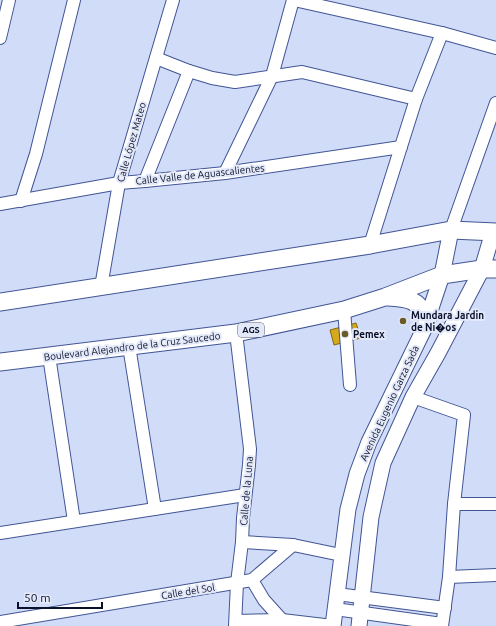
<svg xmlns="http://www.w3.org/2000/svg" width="496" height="626" font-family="Ubuntu,sans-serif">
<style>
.building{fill:#d5a91c;stroke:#856808}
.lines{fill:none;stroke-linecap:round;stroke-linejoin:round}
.minor-casing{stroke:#415594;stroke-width:14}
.major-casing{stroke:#415594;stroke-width:17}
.highway-casing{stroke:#415594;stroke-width:19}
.minor{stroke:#fff;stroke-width:12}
.major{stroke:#fff;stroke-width:15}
.highway{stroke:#fff;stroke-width:17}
.poi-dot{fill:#6c5928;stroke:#e3e9f8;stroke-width:1.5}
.labels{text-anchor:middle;stroke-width:4;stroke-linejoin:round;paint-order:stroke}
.shield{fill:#e3e9f8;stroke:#4b5268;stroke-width:1}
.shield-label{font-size:9px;font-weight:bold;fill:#0a112b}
.street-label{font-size:10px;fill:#0a112b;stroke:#e3e9f8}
.poi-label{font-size:10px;font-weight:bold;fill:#0a112b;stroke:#e3e9f8;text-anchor:start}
</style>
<rect width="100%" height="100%" fill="#d1dcf9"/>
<polygon class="building" points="356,323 361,338 334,345 330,330"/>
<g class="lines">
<defs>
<g id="minor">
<polyline points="294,0 442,33 496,48"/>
<polyline points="0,38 9,0"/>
<polyline points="156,58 189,71 212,78 235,82 302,72 416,99"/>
<polyline points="225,173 272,76 293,0"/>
<polyline points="145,181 189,71"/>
<polyline points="21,201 36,154 74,0"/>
<polyline points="0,204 119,183 145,181 225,173 401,147"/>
<polyline points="451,230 496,103"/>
<polyline points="370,245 416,99 442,33"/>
<polyline points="101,287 119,183 173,0"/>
<polyline points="344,310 350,385"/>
<polyline points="129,346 155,509"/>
<polyline points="49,356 74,521"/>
<polyline points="413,397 464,415 454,504 449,577 442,626"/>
<polyline points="454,504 496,504"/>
<polyline points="0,533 245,495"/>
<polyline points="242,542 293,545 341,555"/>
<polyline points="449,577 496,575"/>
<polyline points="252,580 264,600 282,620"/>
<polyline points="337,594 445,608"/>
<polyline points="335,609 442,624"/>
<polyline points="236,621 282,620 333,626"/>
<polyline points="0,622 252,580 293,545"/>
<polyline points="235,626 237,583 242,542 243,518 249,465 250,449 236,333"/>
</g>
<g id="major">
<polyline points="333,626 348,509 357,474 369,442 424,329 442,275 451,230"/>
<polyline points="359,626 371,517 383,463 413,397 438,353 482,269 493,232"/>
</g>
<g id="highway">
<path d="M 388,297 C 407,298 420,299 427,320"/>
<polyline points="0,302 370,245 451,230 496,232"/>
<polyline points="0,362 236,333 344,310 385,297 442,275 482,269 496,269"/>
</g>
</defs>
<use href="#minor" class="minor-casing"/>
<use href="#major" class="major-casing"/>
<use href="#highway" class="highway-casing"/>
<use href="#minor" class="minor"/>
<use href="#major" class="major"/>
<use href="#highway" class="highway"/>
</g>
<g class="poi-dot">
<circle cx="403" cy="321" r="4"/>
<circle cx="345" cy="334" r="4"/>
</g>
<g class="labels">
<rect class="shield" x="238" y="323" width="26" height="14" rx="3"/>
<g class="shield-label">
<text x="251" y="333">AGS</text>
</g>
<g class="street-label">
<text transform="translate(131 142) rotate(-74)" y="4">Calle López Mateo</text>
<text transform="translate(200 174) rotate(-6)" y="4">Calle Valle de Aguascalientes</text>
<text transform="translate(132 346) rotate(-7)" y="4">Boulevard Alejandro de la Cruz Saucedo</text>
<text transform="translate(389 403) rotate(-65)" y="4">Avenida Eugenio Garza Sada</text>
<text transform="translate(246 491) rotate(-85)" y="4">Calle de la Luna</text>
<text transform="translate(188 591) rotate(-9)" y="4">Calle del Sol</text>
</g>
<g class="poi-label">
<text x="411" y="319">Mundara Jardin<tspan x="411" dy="12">de Ni�os</tspan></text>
<text x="353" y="338">Pemex</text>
</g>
</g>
<path d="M18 602v6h84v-6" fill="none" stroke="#0a112b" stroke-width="2"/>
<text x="24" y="602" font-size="12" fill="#0a112b" stroke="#e3e9f8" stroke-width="3" paint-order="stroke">50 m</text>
</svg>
